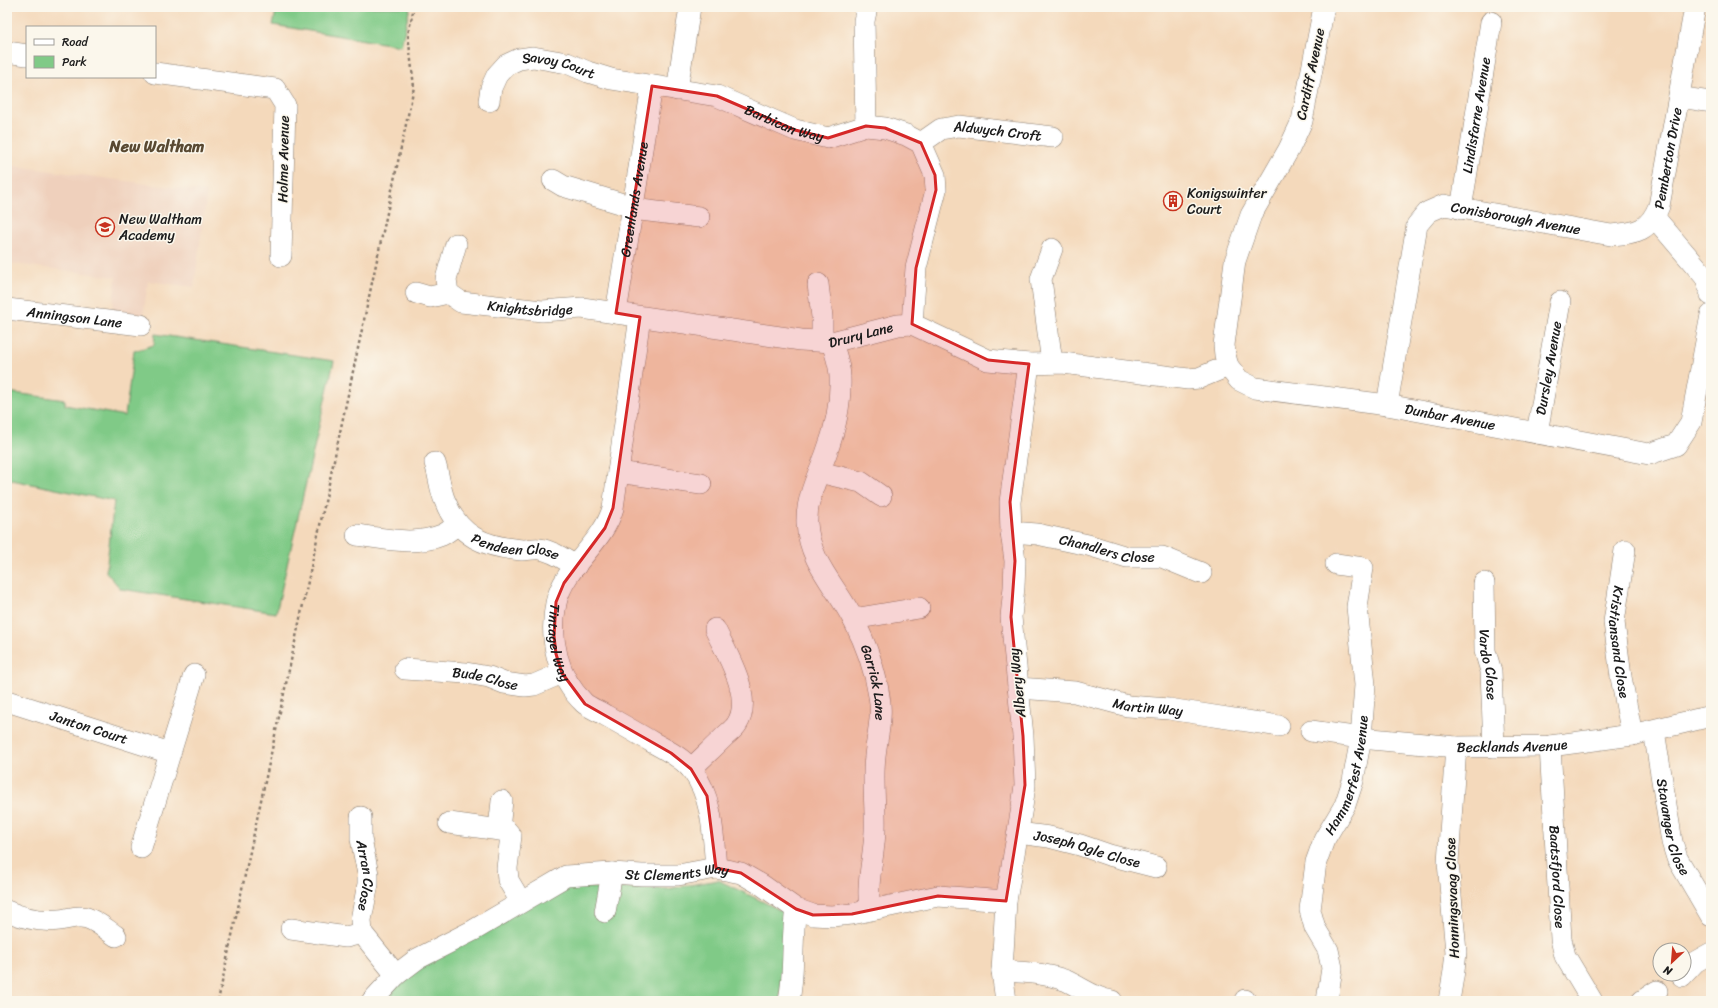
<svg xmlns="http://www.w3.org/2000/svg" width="1718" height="1008" font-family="Sriracha,sans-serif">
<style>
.built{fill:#efd0bc}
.green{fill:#80ca87;stroke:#4e7352}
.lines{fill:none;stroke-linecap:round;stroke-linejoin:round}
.minor-casing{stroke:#887a6c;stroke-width:22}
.path{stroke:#887a6c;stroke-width:2.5;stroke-dasharray:3 3;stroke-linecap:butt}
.minor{stroke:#fff;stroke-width:21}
.marked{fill:#d62828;fill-opacity:0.2;stroke:#d62828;stroke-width:3;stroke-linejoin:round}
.labels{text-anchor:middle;stroke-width:3;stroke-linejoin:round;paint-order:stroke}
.street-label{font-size:14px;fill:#1c1c1c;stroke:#fbf7ec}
.poi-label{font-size:14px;fill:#1c1c1c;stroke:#fbf7ec;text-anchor:start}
.quarter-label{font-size:16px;font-weight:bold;fill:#594932;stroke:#fbf7ec}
</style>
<rect width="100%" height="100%" fill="#fbf7ec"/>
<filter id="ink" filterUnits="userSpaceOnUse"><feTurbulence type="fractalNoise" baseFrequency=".025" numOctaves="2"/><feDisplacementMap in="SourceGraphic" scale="8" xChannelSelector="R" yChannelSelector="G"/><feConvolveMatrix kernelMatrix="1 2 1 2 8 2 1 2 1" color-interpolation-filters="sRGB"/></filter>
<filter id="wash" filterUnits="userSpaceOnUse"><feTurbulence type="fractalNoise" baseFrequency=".012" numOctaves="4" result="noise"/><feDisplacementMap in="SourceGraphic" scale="16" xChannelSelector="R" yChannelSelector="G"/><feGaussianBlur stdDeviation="0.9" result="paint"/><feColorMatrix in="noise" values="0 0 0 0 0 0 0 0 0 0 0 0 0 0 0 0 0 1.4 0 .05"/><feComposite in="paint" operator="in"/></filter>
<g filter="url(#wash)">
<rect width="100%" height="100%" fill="#f4d9bb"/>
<polygon class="built" points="7,165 207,192 194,287 148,281 143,317 112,313 116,277 7,263"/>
<g class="green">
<polygon points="277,7 410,7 401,46 273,25"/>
<polygon points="155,334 334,361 276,613 121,589 106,572 114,501 7,479 7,392 65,400 65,405 125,416 134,351 154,345"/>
<polygon points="718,880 786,913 780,1001 385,1001 401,978 561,887 668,889"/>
</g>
</g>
<g filter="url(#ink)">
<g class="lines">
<defs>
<g id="minor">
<path id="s1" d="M 1324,7 L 1302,121 L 1289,149 L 1251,215 L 1235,261 L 1224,345 L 1225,355 L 1228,366 L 1239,380 L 1255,388 L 1387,405 L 1649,454 L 1676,445 L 1691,422 L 1711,315"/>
<polyline points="7,52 27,55"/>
<polyline points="155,73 275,89 285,105 281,256"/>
<polyline points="677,90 690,7"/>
<polyline points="1679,97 1711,102"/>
<path id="s2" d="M 489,101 L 491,88 L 497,75 L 506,65 L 519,59 L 533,57 L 567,63 L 588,72 L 611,79 L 717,96 L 795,130 L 828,138 L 866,126 L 885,128 L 906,135 L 921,143 L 935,175 L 936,190 L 916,268 L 912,324"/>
<polyline points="866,126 864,21 867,7"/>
<path id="s3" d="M 921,143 L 941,129 L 959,126 L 1053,137"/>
<polyline points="553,180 563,186 633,207"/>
<polyline points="632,209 699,217"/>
<path id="s4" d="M 1461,209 L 1491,22"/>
<polyline points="1655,218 1706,278 1711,295"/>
<path id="s5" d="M 456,244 L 446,279 L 448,293 L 461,302 L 542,311 L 582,308 L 801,340 L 832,342 L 898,325 L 912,324 L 988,360 L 1029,364 L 1063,363 L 1188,379 L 1199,378 L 1228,366"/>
<polyline points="818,284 822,317 822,341"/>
<polyline points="416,293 430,297 448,293"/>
<path id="s6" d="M 7,309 L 141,325"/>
<path id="s7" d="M 616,313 L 652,86"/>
<path id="s8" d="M 640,317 L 613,508 C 603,544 564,566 556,603 C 549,639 557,677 584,703 C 590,708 599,711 605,715 C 621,724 637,733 652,742 C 665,749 683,758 692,770 C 713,798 713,834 716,868"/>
<path id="s9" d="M 832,342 C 835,353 840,365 840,377 C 841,402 835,430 826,454 C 818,476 806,498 807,523 C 809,562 836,586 853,619 C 866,644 875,669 879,696 C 883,716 877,736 875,756 C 872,781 876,806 875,831 C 874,858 866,882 870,909"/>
<polyline points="1052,363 1041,279 1052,249"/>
<path id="s10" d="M 1387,405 L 1417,225 L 1428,212 L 1444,205 L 1611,235 C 1637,233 1649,231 1659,206 L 1695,7"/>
<path id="s11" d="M 1537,433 L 1560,302"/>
<path id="s12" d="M 435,463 C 439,475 440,490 445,501 C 459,537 485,547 522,550 C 528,550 534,548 540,549 C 553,551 565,560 576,566"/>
<polyline points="618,472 701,484"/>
<polyline points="819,472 861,482 881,496"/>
<path id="s13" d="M 1011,532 L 1037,534 L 1088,545 L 1127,557 L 1162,557 L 1201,573"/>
<path d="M 357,535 C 384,539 416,546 442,535 C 447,533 452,528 457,525"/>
<path id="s14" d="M 1625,550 L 1614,622 L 1621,677 L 1632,735"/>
<path id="s15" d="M 1484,583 L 1485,651 L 1491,671 L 1494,747"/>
<polyline points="853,619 919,608"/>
<path id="s16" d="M 405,669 L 466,673 L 489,677 L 504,683 L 525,686 L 534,685 L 562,673"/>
<path id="s17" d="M 1018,688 L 1075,692 L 1128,706 L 1169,709 L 1279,726"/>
<path id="s18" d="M 7,701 L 170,753"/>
<path id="s19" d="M 1311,731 L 1361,738 L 1456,747 L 1550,746 L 1632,735 L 1711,716"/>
<path id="s20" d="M 1654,731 L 1672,842 L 1677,858 L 1711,916"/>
<path id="s21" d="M 1550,746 L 1561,939 L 1565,956 L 1592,1001"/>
<path d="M 691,769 C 702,758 713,748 724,737 C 728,733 734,729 737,724 C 754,697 727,655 715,629"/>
<path id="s22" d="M 361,817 L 361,839 L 368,874 L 368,884 L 361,920 L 362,933 L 396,975"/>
<polyline points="449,823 507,831 511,836 507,868 508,880 521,902"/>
<polyline points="499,829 502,801"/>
<path id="s23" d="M 1018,833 L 1049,837 L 1080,845 L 1109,855 L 1156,867"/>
<polyline points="141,848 194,675"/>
<path d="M 7,911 C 23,918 41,922 59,920 C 69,919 77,915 87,918 C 97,921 107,930 116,936"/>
<polyline points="605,912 612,873"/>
<polyline points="291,929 346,937 362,933"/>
<path d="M 1002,971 C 1024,972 1046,973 1067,981 C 1082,988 1095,999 1112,1001"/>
<polyline points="1682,976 1695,962 1711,953"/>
<path id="s24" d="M 372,1001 L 396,975 L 417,959 L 474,930 L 566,876 L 612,873 L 642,875 L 678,875 L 716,868 L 741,873 L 762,885 L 796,909 L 813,915 L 832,916 L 852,914 L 938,896 L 1006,901"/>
<path d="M 789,1001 C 795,970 791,940 796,909"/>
<polyline points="1006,1001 1002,971 1006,901 1022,807 1025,785 1023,736 1011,617 1014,587 1015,561 1011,532 1010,502 1029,364"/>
<polyline points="1245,1001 1245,1000"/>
<path id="s25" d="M 1327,1001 L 1332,968 L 1328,950 L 1315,928 L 1310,910 L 1316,862 L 1324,840 L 1345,805 L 1353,781 L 1361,738 L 1365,685 L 1357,607 L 1363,568 L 1336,564"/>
<polyline points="1449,1001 1454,971 1456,952 1448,862 1456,747"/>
<polyline points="1642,1001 1657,991"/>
</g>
</defs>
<use href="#minor" class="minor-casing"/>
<polyline class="path" points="218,1001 414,87 408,34 414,7"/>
<use href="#minor" class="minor"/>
</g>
</g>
<path class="marked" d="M 652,86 L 717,96 L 795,130 L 828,138 L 866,126 L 885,128 L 921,143 L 935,175 L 936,190 L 916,268 L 912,324 L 988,360 L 1029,364 L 1010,502 L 1015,561 L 1011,617 L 1023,736 L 1025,785 L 1006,901 L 938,896 L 852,914 L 813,915 L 796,909 L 741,873 L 716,868 L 707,796 L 691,769 L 671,753 L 585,704 L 562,673 L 556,654 L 554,636 L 556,602 L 564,583 L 605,528 L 613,508 L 640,317 L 616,313 Z"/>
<defs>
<symbol id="building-ring" viewBox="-11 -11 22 22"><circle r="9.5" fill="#fbf7ec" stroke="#c8321e" stroke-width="1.5"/><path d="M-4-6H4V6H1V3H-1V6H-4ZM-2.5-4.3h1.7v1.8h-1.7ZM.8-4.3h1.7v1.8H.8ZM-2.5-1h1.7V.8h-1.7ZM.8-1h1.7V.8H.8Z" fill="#c8321e"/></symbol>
<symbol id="school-ring" viewBox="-11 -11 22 22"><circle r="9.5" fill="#fbf7ec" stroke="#c8321e" stroke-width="1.5"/><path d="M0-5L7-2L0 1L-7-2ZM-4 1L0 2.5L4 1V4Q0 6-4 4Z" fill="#c8321e"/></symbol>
</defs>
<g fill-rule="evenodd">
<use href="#building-ring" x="1162" y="190" width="22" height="22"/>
<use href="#school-ring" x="94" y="216" width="22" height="22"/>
</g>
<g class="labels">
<g class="street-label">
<text dy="5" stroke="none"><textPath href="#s2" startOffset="96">Savoy Court</textPath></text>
<text transform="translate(1310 74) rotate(-78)" y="5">Cardiff Avenue</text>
<text dy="5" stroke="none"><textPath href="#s4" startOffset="95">Lindisfarne Avenue</textPath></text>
<text dy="5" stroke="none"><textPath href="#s2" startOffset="331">Barbican Way</textPath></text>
<text dy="5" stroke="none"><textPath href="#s3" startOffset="81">Aldwych Croft</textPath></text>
<text dy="5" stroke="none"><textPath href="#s10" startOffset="496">Pemberton Drive</textPath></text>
<text transform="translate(283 159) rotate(-89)" y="5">Holme Avenue</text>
<text dy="5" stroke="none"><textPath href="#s7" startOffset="115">Greenlands Avenue</textPath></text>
<text dy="5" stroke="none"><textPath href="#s10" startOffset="290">Conisborough Avenue</textPath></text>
<text dy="5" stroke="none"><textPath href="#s5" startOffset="136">Knightsbridge</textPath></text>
<text dy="5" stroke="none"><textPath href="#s6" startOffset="68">Anningson Lane</textPath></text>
<text dy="5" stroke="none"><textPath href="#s5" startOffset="470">Drury Lane</textPath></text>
<text dy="5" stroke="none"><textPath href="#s11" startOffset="66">Dursley Avenue</textPath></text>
<text dy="5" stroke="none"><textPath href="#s1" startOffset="611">Dunbar Avenue</textPath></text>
<text dy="5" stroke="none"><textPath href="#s12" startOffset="130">Pendeen Close</textPath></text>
<text dy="5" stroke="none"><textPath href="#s13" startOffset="98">Chandlers Close</textPath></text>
<text dy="5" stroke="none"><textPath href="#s8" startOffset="345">Tintagel Way</textPath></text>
<text dy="5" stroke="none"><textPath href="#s14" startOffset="93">Kristiansand Close</textPath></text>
<text dy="5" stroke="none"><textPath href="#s15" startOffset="82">Vardo Close</textPath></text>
<text dy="5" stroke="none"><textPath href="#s16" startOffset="81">Bude Close</textPath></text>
<text dy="5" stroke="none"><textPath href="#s9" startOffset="362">Garrick Lane</textPath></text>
<text transform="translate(1017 683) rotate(-96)" y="5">Albery Way</text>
<text dy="5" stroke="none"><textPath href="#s17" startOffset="132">Martin Way</textPath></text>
<text dy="5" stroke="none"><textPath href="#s18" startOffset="86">Janton Court</textPath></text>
<text dy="5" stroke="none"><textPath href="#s19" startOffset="202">Becklands Avenue</textPath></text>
<text dy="5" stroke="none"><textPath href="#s25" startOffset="238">Hammerfest Avenue</textPath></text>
<text dy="5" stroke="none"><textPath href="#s20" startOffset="98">Stavanger Close</textPath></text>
<text dy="5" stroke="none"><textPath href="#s23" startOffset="71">Joseph Ogle Close</textPath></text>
<text dy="5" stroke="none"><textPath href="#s24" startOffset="344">St Clements Way</textPath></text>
<text dy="5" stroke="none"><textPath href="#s22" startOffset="59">Arran Close</textPath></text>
<text dy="5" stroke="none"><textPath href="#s21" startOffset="131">Baatsfjord Close</textPath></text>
<text transform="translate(1452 898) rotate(-92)" y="5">Honningsvaag Close</text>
</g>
<g class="poi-label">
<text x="1187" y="198">Konigswinter<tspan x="1187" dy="16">Court</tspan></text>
<text x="119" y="224">New Waltham<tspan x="119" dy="16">Academy</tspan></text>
</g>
<g class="quarter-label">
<text x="157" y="152">New Waltham</text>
</g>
</g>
<rect width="1718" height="1008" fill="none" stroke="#fbf7ec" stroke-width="24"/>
<rect x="26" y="26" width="130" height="52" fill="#fbf7ec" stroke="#a29f99"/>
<rect x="34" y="39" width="20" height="6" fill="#ffffff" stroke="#a29f99"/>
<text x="62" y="46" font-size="12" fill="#1c1c1c">Road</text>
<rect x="34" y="56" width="20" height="12" fill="#80ca87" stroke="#a29f99"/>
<text x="62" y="66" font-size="12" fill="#1c1c1c">Park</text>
<g transform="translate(1672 962) rotate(206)"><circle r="19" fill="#fbf7ec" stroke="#a29f99"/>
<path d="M0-3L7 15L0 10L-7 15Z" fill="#c8321e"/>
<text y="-6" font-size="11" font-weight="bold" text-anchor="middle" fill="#1c1c1c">N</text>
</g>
</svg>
